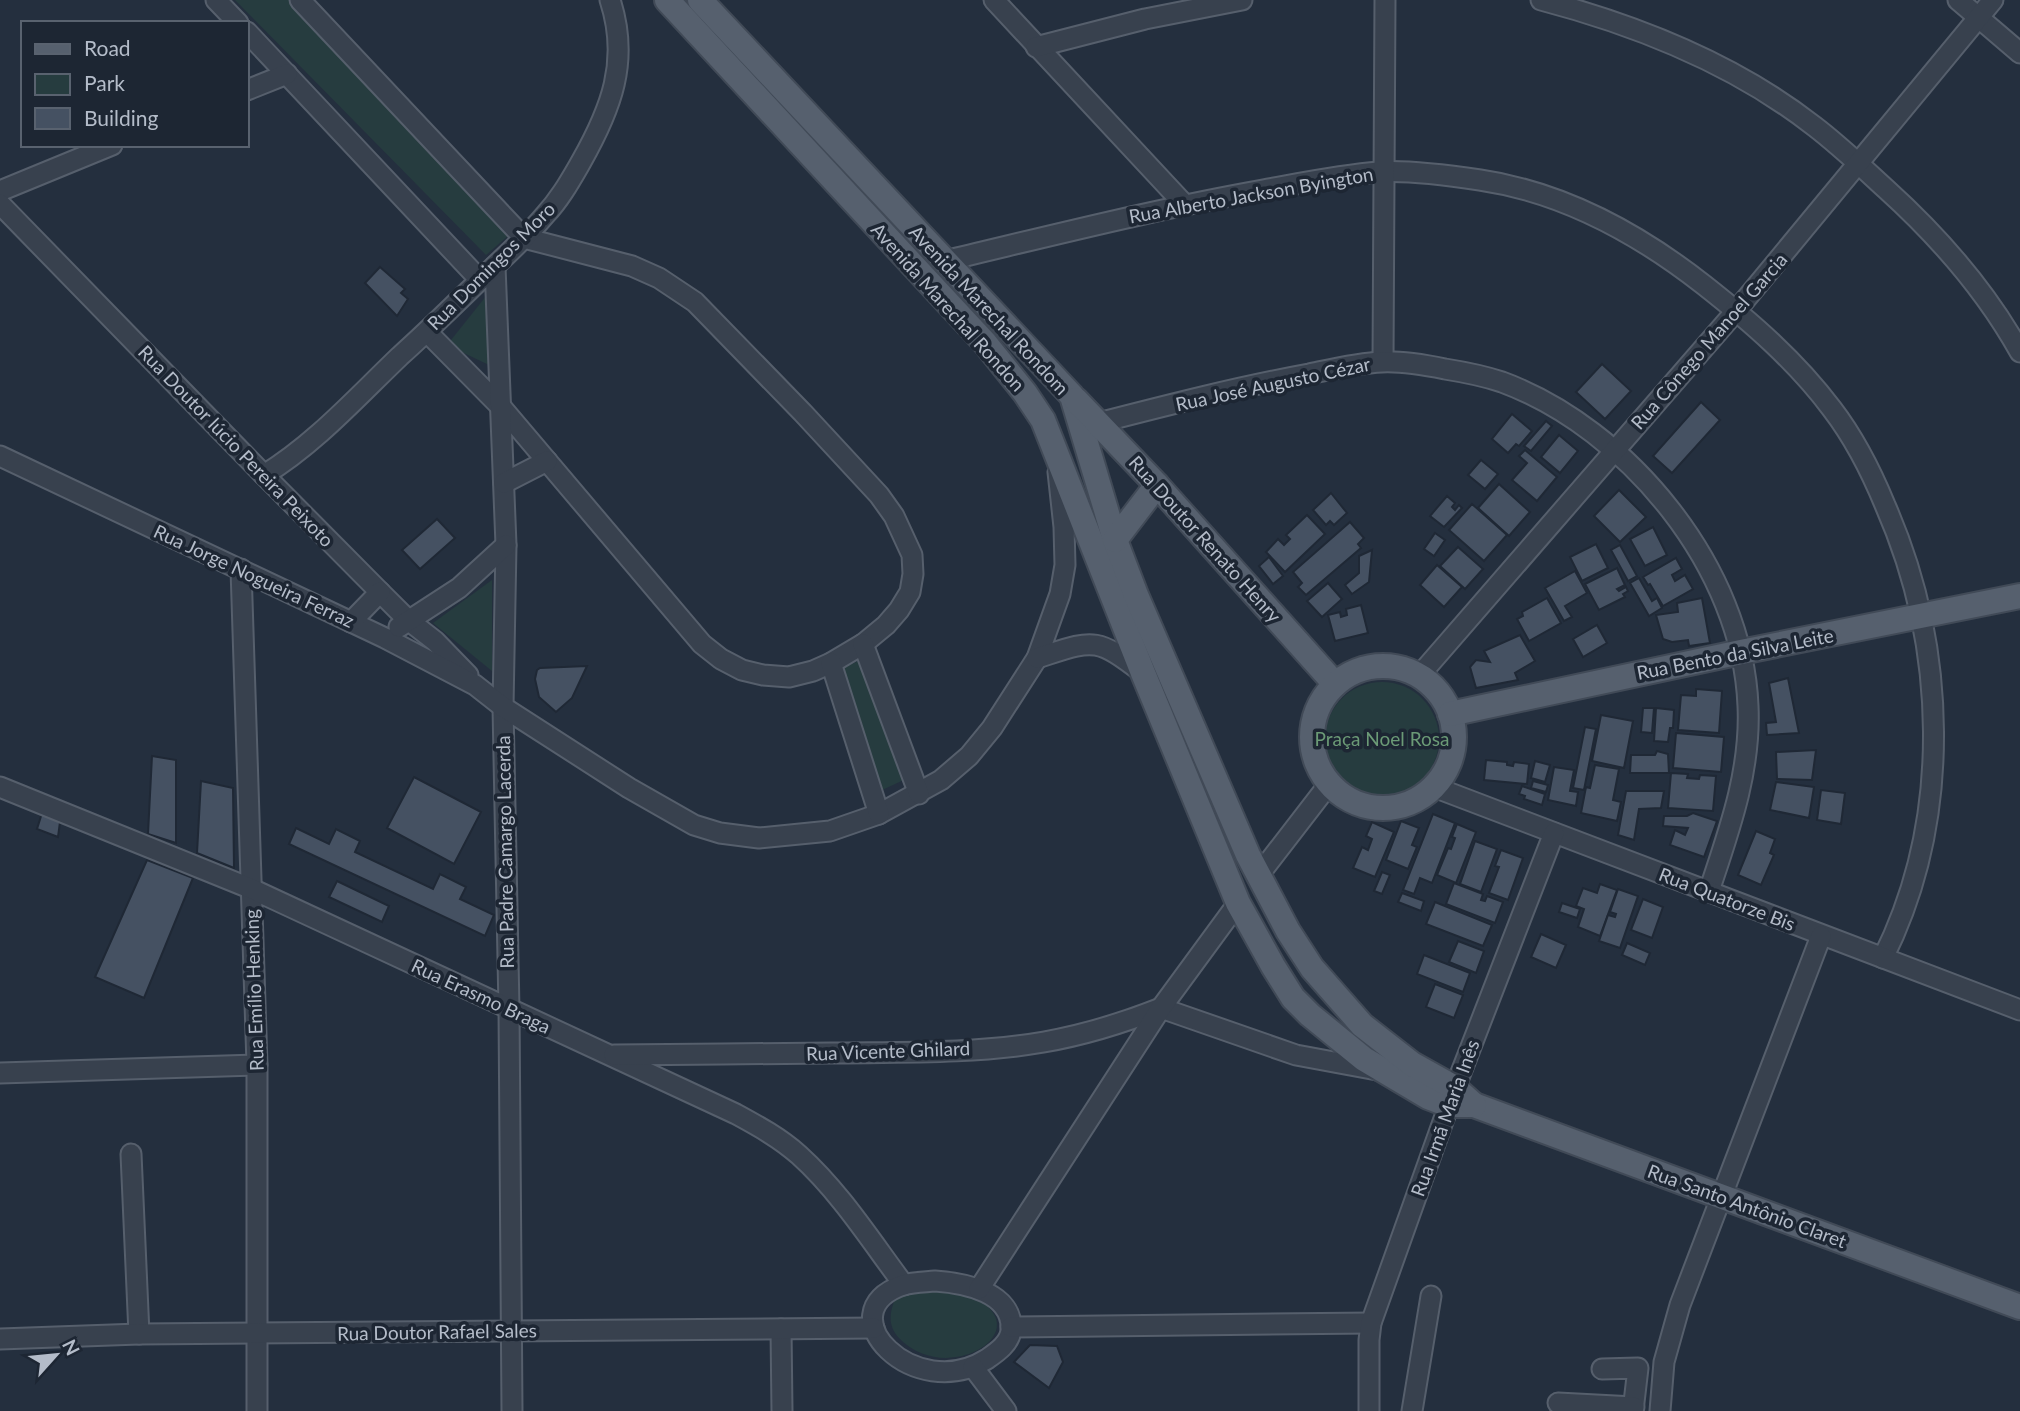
<svg xmlns="http://www.w3.org/2000/svg" width="2020" height="1411" font-family="Lato,sans-serif">
<style>
.green{fill:#263c3f}
.building{fill:#455162;stroke:#1f2835;stroke-width:2}
.lines{fill:none;stroke-linecap:round;stroke-linejoin:round}
.minor-casing{stroke:#565f6c;stroke-width:23}
.major-casing{stroke:#414a57;stroke-width:28}
.minor{stroke:#38414e;stroke-width:19}
.major{stroke:#56606e;stroke-width:24}
.labels{text-anchor:middle;stroke-width:7;stroke-linejoin:round;paint-order:stroke}
.street-label{font-size:19px;fill:#b4bcc9;stroke:#1d2633}
.park-label{font-size:19px;fill:#6b9a76;stroke:#1d2633}
</style>
<rect width="100%" height="100%" fill="#242f3e"/>
<g class="green">
<polygon points="235,0 293,0 515,230 486,255"/>
<polygon points="487,295 489,365 447,345"/>
<polygon points="492,580 492,671 433,623"/>
<polygon points="867,657 910,777 878,792 839,670"/>
<circle cx="1382" cy="739" r="57"/>
<path d="M 950,1288 C 1059,1320 951,1393 899,1338 C 888,1326 889,1314 895,1299 L 913,1291 Z"/>
</g>
<g class="building">
<polygon points="380,267 405,289 401,293 408,299 397,316 365,283"/>
<polygon points="1602,364 1631,391 1605,419 1576,392"/>
<polygon points="1701,402 1720,420 1672,473 1653,456"/>
<polygon points="1512,414 1532,431 1519,446 1516,444 1508,453 1492,439"/>
<polygon points="1546,421 1552,426 1531,451 1524,446"/>
<polygon points="1559,435 1578,451 1560,473 1541,457"/>
<polygon points="1525,450 1557,477 1537,501 1512,480 1527,463 1519,456"/>
<polygon points="1481,460 1498,474 1485,489 1468,475"/>
<polygon points="1499,484 1530,512 1509,536 1478,508"/>
<polygon points="1619,490 1646,517 1620,542 1594,516"/>
<polygon points="1331,493 1347,513 1334,525 1330,521 1326,525 1313,510"/>
<polygon points="1447,496 1455,503 1452,507 1455,510 1459,505 1462,508 1444,527 1430,516"/>
<polygon points="1472,504 1507,535 1484,561 1449,530"/>
<polygon points="1307,515 1325,534 1285,572 1266,552 1278,539 1284,545 1290,539 1286,535"/>
<polygon points="437,519 455,538 420,569 402,550"/>
<polygon points="1350,522 1364,538 1358,544 1361,548 1306,595 1298,587 1302,583 1293,572"/>
<polygon points="1653,527 1667,555 1645,566 1630,539"/>
<polygon points="1435,533 1445,540 1434,556 1424,549"/>
<polygon points="1596,544 1608,568 1582,581 1570,557"/>
<polygon points="1620,545 1637,576 1628,581 1611,550"/>
<polygon points="1458,547 1483,569 1465,589 1440,566"/>
<polygon points="1372,550 1369,582 1352,594 1345,585 1359,573 1359,556"/>
<polygon points="1269,557 1283,576 1273,584 1259,566"/>
<polygon points="1676,558 1682,569 1672,575 1675,581 1685,575 1693,589 1663,606 1650,584 1648,585 1643,577"/>
<polygon points="1437,565 1462,587 1444,607 1420,585"/>
<polygon points="1617,568 1625,585 1617,589 1619,591 1626,587 1628,591 1623,594 1625,597 1599,610 1585,584"/>
<polygon points="1575,571 1587,593 1565,606 1572,617 1564,621 1545,588"/>
<polygon points="1639,578 1652,601 1657,598 1662,608 1649,616 1630,583"/>
<polygon points="1328,583 1342,599 1322,617 1307,601"/>
<polygon points="1547,598 1561,623 1529,641 1517,619 1523,616 1522,612"/>
<polygon points="1702,598 1710,643 1689,646 1688,640 1672,642 1663,639 1656,615 1678,612 1677,603"/>
<polygon points="1361,605 1368,633 1335,641 1328,615 1340,612 1341,617 1347,615 1346,609"/>
<polygon points="1597,625 1607,643 1583,657 1573,639"/>
<polygon points="1520,635 1535,661 1515,673 1518,680 1476,688 1470,667 1476,660 1490,662 1484,651"/>
<polygon points="587,666 572,698 556,712 539,697 535,679 537,670 540,668"/>
<polygon points="1788,678 1799,733 1767,735 1766,723 1776,722 1769,683"/>
<polygon points="1696,689 1722,691 1719,733 1678,730 1681,695 1696,696"/>
<polygon points="1643,708 1654,708 1652,733 1641,732"/>
<polygon points="1656,708 1674,710 1673,728 1670,728 1668,742 1654,741"/>
<polygon points="1601,715 1633,721 1624,768 1592,761"/>
<polygon points="1585,727 1596,729 1584,790 1573,788"/>
<polygon points="1676,733 1724,737 1721,772 1673,768"/>
<polygon points="1816,750 1812,780 1777,779 1776,752"/>
<polygon points="1657,751 1668,754 1669,773 1630,773 1631,755 1655,755"/>
<polygon points="152,756 176,760 176,843 148,834"/>
<polygon points="1486,760 1507,762 1507,765 1513,766 1514,762 1529,764 1527,784 1484,780"/>
<polygon points="1535,761 1550,765 1545,782 1531,778"/>
<polygon points="1595,765 1619,769 1613,800 1621,802 1617,821 1581,813 1586,787 1590,788"/>
<polygon points="1554,767 1574,770 1570,791 1578,792 1576,806 1548,800"/>
<polygon points="1671,773 1688,774 1687,778 1699,779 1700,775 1716,776 1713,811 1668,808"/>
<polygon points="414,777 481,812 454,864 387,828"/>
<polygon points="201,781 233,788 234,868 197,853"/>
<polygon points="1533,781 1548,785 1546,792 1531,788"/>
<polygon points="1776,782 1814,787 1809,818 1770,810"/>
<polygon points="1522,786 1545,794 1542,805 1524,799 1525,796 1519,794"/>
<polygon points="1821,790 1845,793 1841,824 1817,820"/>
<polygon points="1626,791 1664,791 1661,808 1639,809 1634,840 1618,835"/>
<polygon points="42,813 60,822 58,837 37,829"/>
<polygon points="1693,813 1717,821 1704,857 1670,845 1675,830 1685,835 1688,828 1663,826 1664,816 1687,816"/>
<polygon points="1433,814 1455,823 1432,883 1420,878 1414,894 1403,890"/>
<polygon points="1401,821 1419,828 1412,845 1417,847 1408,869 1386,860"/>
<polygon points="1372,822 1394,832 1375,877 1353,868 1362,847 1368,850 1372,839 1366,836"/>
<polygon points="1457,824 1476,832 1456,883 1437,875 1448,848 1451,849 1455,838 1452,837"/>
<polygon points="296,828 329,844 336,829 360,841 355,852 433,889 440,874 466,887 460,899 494,915 485,936 289,844"/>
<polygon points="1756,831 1775,839 1770,853 1774,855 1761,885 1738,875"/>
<polygon points="1475,841 1497,849 1481,892 1460,884"/>
<polygon points="1501,850 1523,858 1508,900 1489,893 1499,867 1495,866"/>
<polygon points="147,860 193,878 144,998 95,977"/>
<polygon points="1382,872 1390,875 1382,894 1374,891"/>
<polygon points="337,881 389,906 382,922 329,897"/>
<polygon points="1454,883 1483,894 1481,900 1485,901 1487,896 1503,902 1495,923 1446,904"/>
<polygon points="1600,884 1617,890 1600,936 1578,927 1584,909 1576,906 1583,888 1597,893"/>
<polygon points="1618,889 1638,896 1620,948 1599,941 1608,915 1615,917 1616,914 1610,912"/>
<polygon points="1402,893 1424,901 1421,911 1398,902"/>
<polygon points="1643,899 1663,907 1652,938 1631,930"/>
<polygon points="1435,902 1492,925 1483,946 1426,924"/>
<polygon points="1562,903 1580,909 1577,918 1559,912"/>
<polygon points="1541,934 1566,945 1556,968 1531,957"/>
<polygon points="1458,941 1484,951 1476,973 1449,962"/>
<polygon points="1627,943 1650,953 1645,965 1622,955"/>
<polygon points="1424,955 1470,973 1463,992 1417,974"/>
<polygon points="1435,984 1463,995 1454,1018 1426,1007"/>
<polygon points="1030,1345 1057,1346 1063,1362 1049,1388 1014,1362"/>
</g>
<g class="lines">
<defs>
<g id="minor">
<polyline points="216,0 238,23"/>
<polyline points="300,0 524,238 632,266 659,278 695,302 803,413 879,495 894,516 912,555 913,574 910,592 899,610 886,625 863,644 831,663 813,671 789,677 763,675 742,670 721,659 702,644 502,408 427,332"/>
<polyline points="994,0 1184,204"/>
<path d="M 1541,0 C 1636,25 1736,65 1814,126 C 1839,145 1862,167 1886,189 C 1939,237 1985,289 2020,352"/>
<polyline points="1958,0 2020,53"/>
<polyline points="247,32 480,280"/>
<polyline points="1036,47 1145,19 1242,0"/>
<polyline points="247,90 287,74"/>
<polyline points="0,191 112,145"/>
<polyline points="0,204 264,475 380,592 408,620 435,641 468,675"/>
<path d="M 944,261 C 1050,236 1156,209 1263,190 C 1302,183 1340,175 1379,172 C 1405,170 1453,176 1480,180 C 1562,192 1639,234 1704,285 C 1751,322 1796,361 1832,409 C 1855,439 1871,471 1885,505 C 1947,646 1953,818 1883,958"/>
<polyline points="495,266 506,545 503,707 509,1009 512,1411"/>
<polyline points="1383,361 1385,0"/>
<path d="M 1098,423 C 1168,405 1238,387 1309,374 C 1333,369 1358,363 1382,362 C 1403,361 1425,365 1445,369 C 1464,372 1484,376 1502,382 C 1629,429 1743,569 1748,706 C 1751,771 1729,831 1709,891"/>
<polyline points="0,456 385,638 475,685 503,707 629,788 694,825 720,833 759,838 830,831 879,814 941,780 969,756 992,728 1037,658 1060,594 1065,565 1064,527 1058,472"/>
<path d="M 264,475 C 315,444 357,397 400,356 C 428,331 454,305 481,279 C 503,258 526,238 545,215 C 560,199 570,181 581,162 C 611,109 630,61 610,0"/>
<polyline points="504,483 547,461"/>
<polyline points="241,569 257,1065 257,1411"/>
<polyline points="351,622 380,592"/>
<polyline points="399,627 459,588 506,545"/>
<polyline points="863,644 919,794"/>
<path d="M 1037,658 C 1094,640 1095,636 1143,673"/>
<polyline points="831,663 879,814"/>
<polyline points="1419,676 1736,311 1993,0"/>
<path d="M 0,787 L 252,889 L 736,1114 C 758,1126 780,1138 799,1155 C 840,1192 871,1241 904,1285"/>
<polyline points="1434,787 2020,1010"/>
<polyline points="1258,876 1329,784"/>
<path d="M 614,1055 C 686,1054 759,1054 831,1053 C 901,1052 974,1054 1044,1042 C 1084,1035 1123,1023 1161,1008 L 1296,1055 L 1377,1070"/>
<polyline points="0,1073 257,1065"/>
<polyline points="131,1154 139,1334"/>
<path d="M 935,1281 C 964,1283 1014,1292 1011,1331 C 1009,1344 997,1352 987,1359 C 915,1405 824,1313 903,1285 C 913,1282 925,1282 935,1281 Z"/>
<polyline points="979,1289 1161,1008 1238,903"/>
<polyline points="1011,1327 1371,1323"/>
<polyline points="781,1329 782,1411"/>
<polyline points="0,1339 139,1334 874,1328"/>
<polyline points="973,1367 1006,1411"/>
<polyline points="1602,1369 1638,1368 1633,1411"/>
<polyline points="1558,1403 1634,1407"/>
<polyline points="1369,1411 1369,1340 1371,1323 1455,1088 1554,833"/>
<polyline points="1412,1411 1431,1296"/>
<polyline points="1660,1411 1664,1362 1680,1305 1821,936"/>
</g>
<g id="major">
<polyline points="667,0 985,343 1025,393 1043,420 1143,673 1238,903 1273,966 1293,998 1310,1015 1364,1059 1428,1097 1449,1105 1474,1105 2020,1307"/>
<polyline points="700,0 1072,396 1115,540 1136,595 1248,855 1288,931 1312,968 1362,1025 1412,1064 1455,1088 1474,1105"/>
<polyline points="1076,400 1157,485 1335,684"/>
<polyline points="1115,540 1157,485"/>
<circle cx="1383" cy="737" r="71"/>
<polyline points="1450,714 1741,652 2020,596"/>
</g>
</defs>
<use href="#minor" class="minor-casing"/>
<use href="#major" class="major-casing"/>
<use href="#minor" class="minor"/>
<use href="#major" class="major"/>
</g>
<g class="labels">
<g class="street-label">
<text transform="translate(1251 195) rotate(-10)" y="7">Rua Alberto Jackson Byington</text>
<text transform="translate(491 266) rotate(-45)" y="7">Rua Domingos Moro</text>
<text transform="translate(948 307) rotate(48)" y="7">Avenida Marechal Rondon</text>
<text transform="translate(989 310) rotate(47)" y="7">Avenida Marechal Rondom</text>
<text transform="translate(1709 341) rotate(-49)" y="7">Rua Cônego Manoel Garcia</text>
<text transform="translate(1273 384) rotate(-12)" y="7">Rua José Augusto Cézar</text>
<text transform="translate(236 446) rotate(46)" y="7">Rua Doutor lúcio Pereira Peixoto</text>
<text transform="translate(1205 539) rotate(48)" y="7">Rua Doutor Renato Henry</text>
<text transform="translate(254 576) rotate(25)" y="7">Rua Jorge Nogueira Ferraz</text>
<text transform="translate(1735 654) rotate(-11)" y="7">Rua Bento da Silva Leite</text>
<text transform="translate(505 852) rotate(-91)" y="7">Rua Padre Camargo Lacerda</text>
<text transform="translate(1727 899) rotate(21)" y="7">Rua Quatorze Bis</text>
<text transform="translate(254 990) rotate(-92)" y="7">Rua Emílio Henking</text>
<text transform="translate(481 996) rotate(25)" y="7">Rua Erasmo Braga</text>
<text transform="translate(888 1051) rotate(-2)" y="7">Rua Vicente Ghilard</text>
<text transform="translate(1445 1118) rotate(-70)" y="7">Rua Irmã Maria Inês</text>
<text transform="translate(1747 1206) rotate(20)" y="7">Rua Santo Antônio Claret</text>
<text transform="translate(437 1332) rotate(-1)" y="7">Rua Doutor Rafael Sales</text>
</g>
<g class="park-label">
<text x="1382" y="746">Praça Noel Rosa</text>
</g>
</g>
<rect x="21" y="21" width="228" height="126" fill="#1d2633" stroke="#59626f" stroke-width="2"/>
<rect x="35" y="44" width="35" height="10" fill="#56606e" stroke="#59626f" stroke-width="2"/>
<text x="84" y="56" font-size="21" fill="#b4bcc9">Road</text>
<rect x="35" y="74" width="35" height="21" fill="#263c3f" stroke="#59626f" stroke-width="2"/>
<text x="84" y="91" font-size="21" fill="#b4bcc9">Park</text>
<rect x="35" y="108" width="35" height="21" fill="#455162" stroke="#59626f" stroke-width="2"/>
<text x="84" y="126" font-size="21" fill="#b4bcc9">Building</text>
<g transform="translate(56 1355) rotate(63)" stroke="#1d2633" stroke-width="5" paint-order="stroke">
<path d="M0-5L12 26L0 18L-12 26Z" fill="#b4bcc9"/>
<text y="-10" font-size="19" font-weight="bold" text-anchor="middle" fill="#b4bcc9">N</text>
</g>
</svg>
